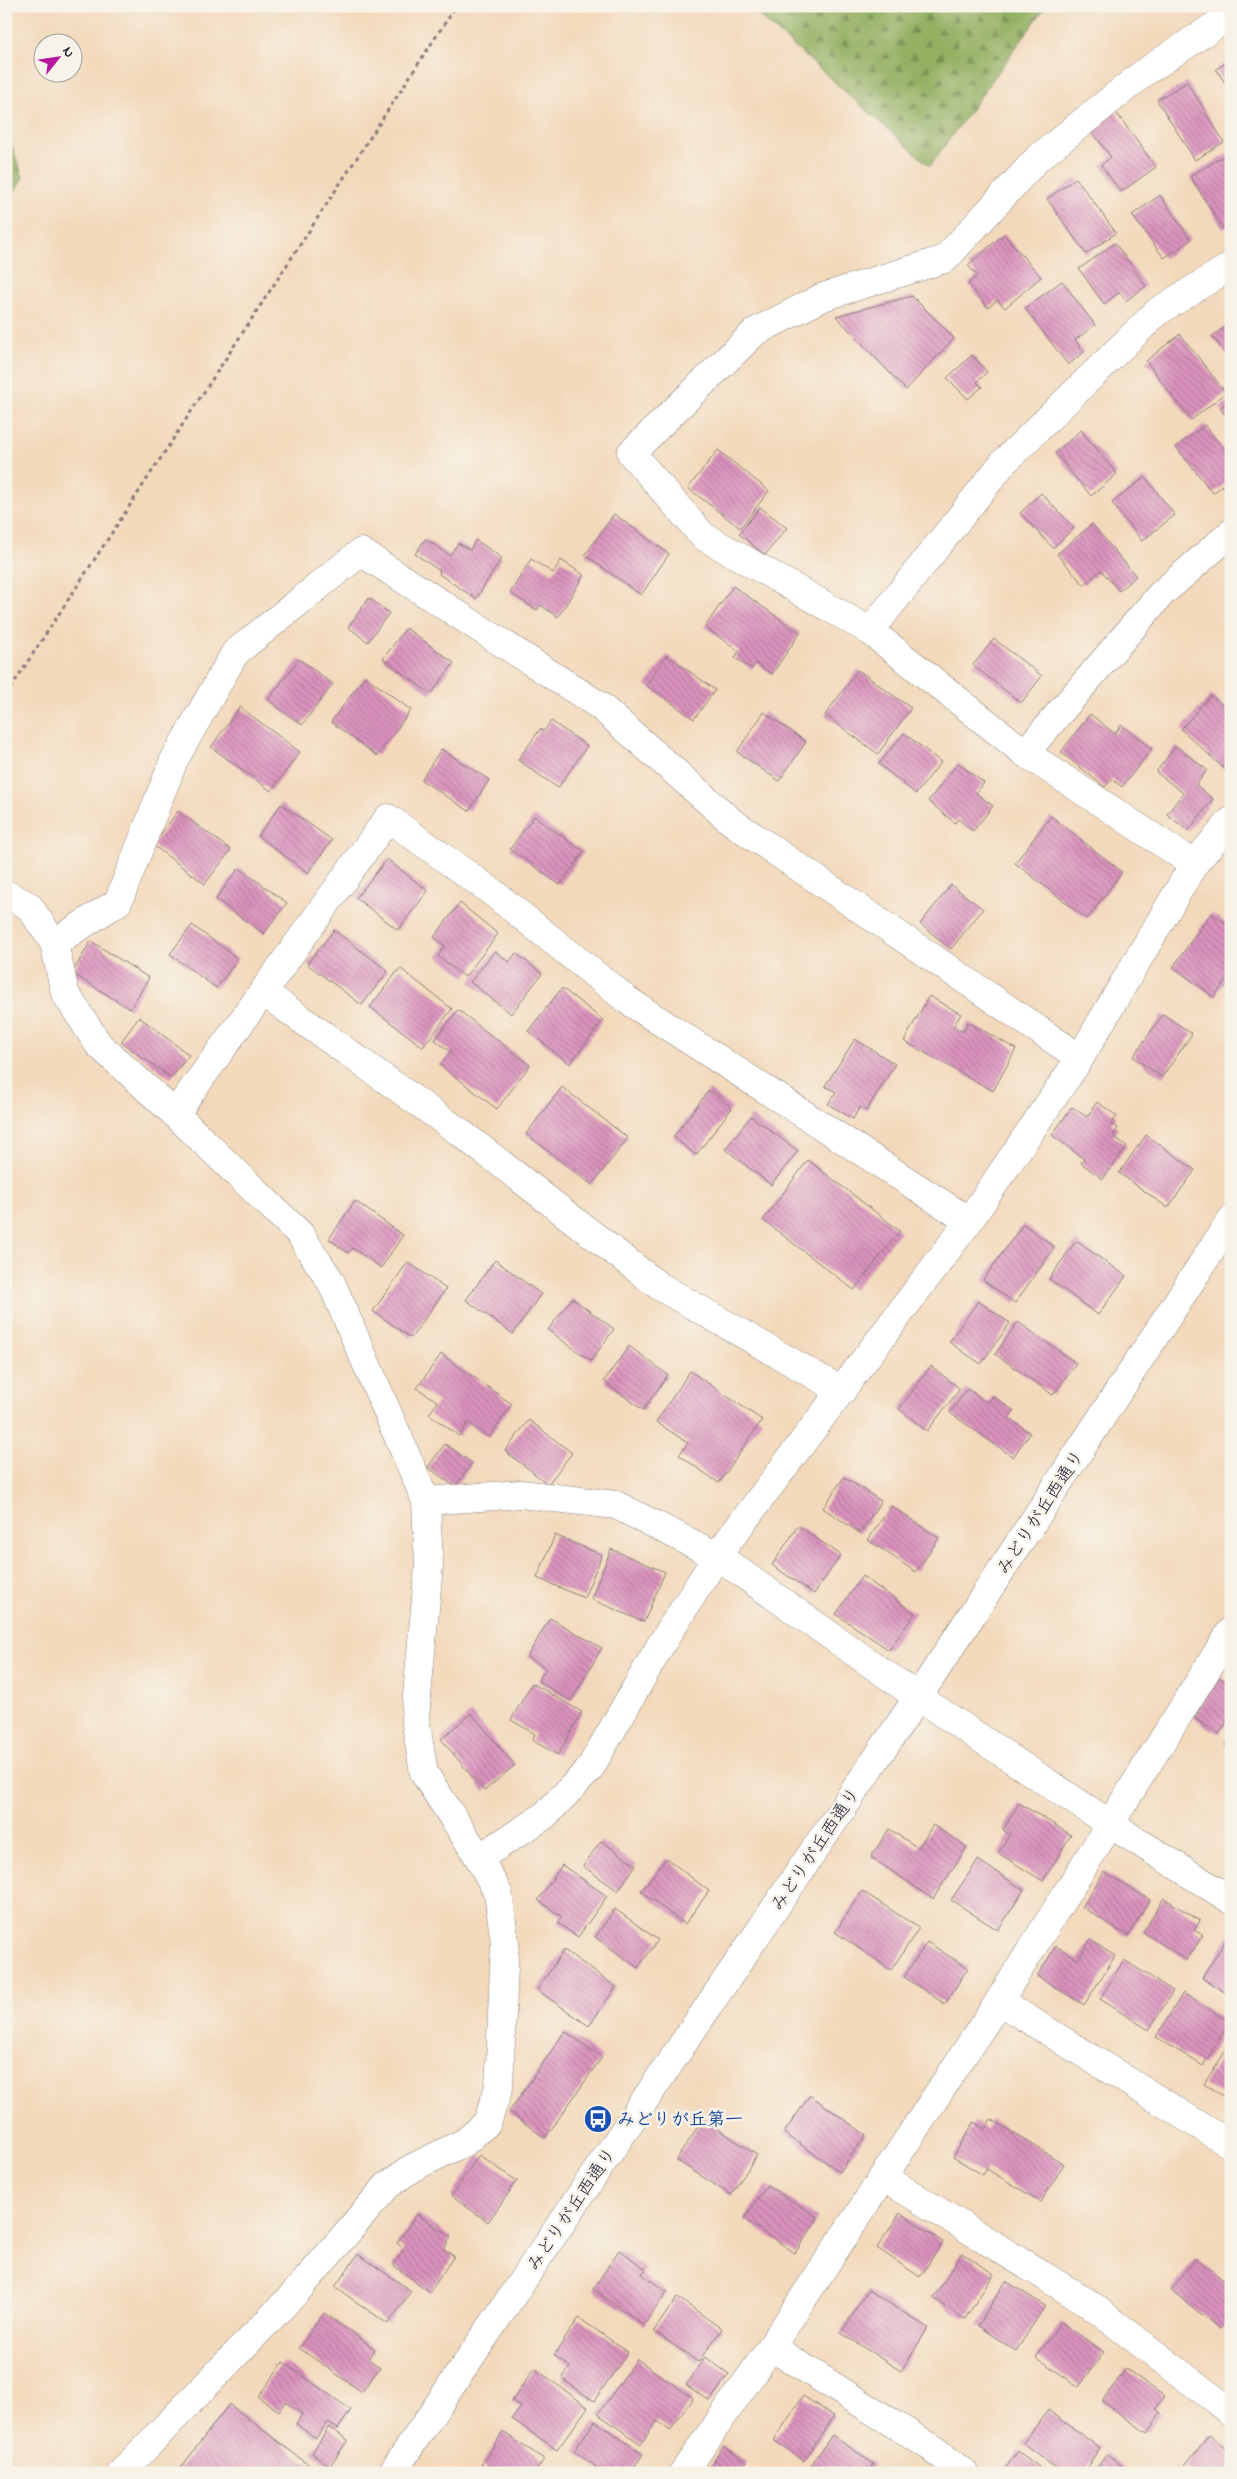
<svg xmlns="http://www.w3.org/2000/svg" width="1237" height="2479" font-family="'Indie Flower','Klee One',sans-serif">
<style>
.forest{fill:url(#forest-firs);stroke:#5b694f}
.building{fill:url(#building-back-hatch)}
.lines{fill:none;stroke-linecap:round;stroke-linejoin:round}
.minor-casing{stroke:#8a7e7b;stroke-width:29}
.path{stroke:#8a7e7b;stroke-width:3;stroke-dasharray:4 4;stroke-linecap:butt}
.minor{stroke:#fff;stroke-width:28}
.labels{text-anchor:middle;stroke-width:5;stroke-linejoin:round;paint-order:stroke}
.street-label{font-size:18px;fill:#22223b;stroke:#f7f3e8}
.transit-label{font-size:18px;font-weight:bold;fill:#164399;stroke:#f7f3e8;text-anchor:start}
</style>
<defs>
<pattern id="forest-firs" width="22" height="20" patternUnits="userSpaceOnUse" patternTransform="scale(1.25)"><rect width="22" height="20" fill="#94b063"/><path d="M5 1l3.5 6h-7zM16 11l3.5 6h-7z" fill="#788f53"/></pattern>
<pattern id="building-back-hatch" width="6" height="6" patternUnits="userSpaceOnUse" patternTransform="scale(1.25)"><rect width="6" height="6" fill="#db93bd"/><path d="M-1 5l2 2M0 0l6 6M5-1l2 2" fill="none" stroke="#b1789b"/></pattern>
</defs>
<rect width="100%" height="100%" fill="#f7f3e8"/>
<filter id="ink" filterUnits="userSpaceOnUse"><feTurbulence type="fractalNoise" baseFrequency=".02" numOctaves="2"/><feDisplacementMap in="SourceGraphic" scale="10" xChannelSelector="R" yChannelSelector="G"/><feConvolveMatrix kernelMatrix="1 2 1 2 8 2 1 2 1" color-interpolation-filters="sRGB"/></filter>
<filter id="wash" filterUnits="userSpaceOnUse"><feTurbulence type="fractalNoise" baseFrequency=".0096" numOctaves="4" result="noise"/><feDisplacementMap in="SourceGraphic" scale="20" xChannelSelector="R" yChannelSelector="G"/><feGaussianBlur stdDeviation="1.12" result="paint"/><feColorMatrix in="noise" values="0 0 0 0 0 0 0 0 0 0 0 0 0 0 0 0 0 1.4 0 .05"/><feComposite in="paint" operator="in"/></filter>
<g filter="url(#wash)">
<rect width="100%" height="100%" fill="#f3d9bb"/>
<g class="forest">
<polygon points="748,6 1046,6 930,166"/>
<polygon points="6,131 23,177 6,206"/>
</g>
<g id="blocks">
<g class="building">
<polygon points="1231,60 1231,92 1216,69"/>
<polygon points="1187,82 1224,142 1195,160 1157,100"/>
<polygon points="1115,111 1156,167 1121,192 1101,165 1111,157 1090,129"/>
<polygon points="1227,154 1231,160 1231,224 1223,229 1190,176"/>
<polygon points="1076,178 1116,233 1086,254 1047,199"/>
<polygon points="1160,195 1191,240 1164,258 1132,215"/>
<polygon points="1004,234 1041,277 1005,308 997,300 988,308 968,284 977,276 968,265"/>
<polygon points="1115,243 1146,286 1126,301 1120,292 1104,304 1079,269"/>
<polygon points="1062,281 1095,325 1075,340 1084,352 1068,365 1025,308"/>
<polygon points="912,296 954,338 906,390 836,316"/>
<polygon points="1231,323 1231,361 1212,336"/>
<polygon points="1180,334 1226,393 1191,420 1146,361"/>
<polygon points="972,355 987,372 977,382 982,387 968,399 947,378"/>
<polygon points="1231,400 1231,423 1220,408"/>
<polygon points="1205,425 1231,459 1231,479 1213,493 1176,447"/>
<polygon points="1081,430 1117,474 1091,496 1055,453"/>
<polygon points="718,450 769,491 740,528 688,488"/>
<polygon points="1145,477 1175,515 1142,541 1112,503"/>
<polygon points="1041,493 1074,528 1053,548 1020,513"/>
<polygon points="760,507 787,528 765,555 739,534"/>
<polygon points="614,514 669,554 641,595 585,555"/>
<polygon points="1092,524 1136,576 1119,591 1101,570 1084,585 1057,554"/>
<polygon points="425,539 450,555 458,543 470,550 476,540 502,558 476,599 439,574 440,571 415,554"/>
<polygon points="531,559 553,573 561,560 584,575 558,617 540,605 537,610 510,593"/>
<polygon points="733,586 800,633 772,674 756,663 752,669 735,658 739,651 705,627"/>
<polygon points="369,598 389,613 368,642 348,627"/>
<polygon points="406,628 454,663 431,694 383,659"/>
<polygon points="994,639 1042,676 1021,703 973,665"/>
<polygon points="667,655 715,690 694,719 646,685"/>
<polygon points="299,659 333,684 302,725 268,700"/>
<polygon points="858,670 911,708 878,754 825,715"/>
<polygon points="365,676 411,710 377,756 331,722"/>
<polygon points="1211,695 1231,713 1231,775 1181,729"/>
<polygon points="240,707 300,752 271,791 211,747"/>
<polygon points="764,712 806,742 779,781 737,752"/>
<polygon points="1090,714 1115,734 1121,725 1152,749 1122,787 1112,779 1105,787 1061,752"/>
<polygon points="551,721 587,746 558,788 518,760 540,729 544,731"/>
<polygon points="904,733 941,762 916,794 879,764"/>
<polygon points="1176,746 1207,770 1196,785 1213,799 1188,831 1167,814 1183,793 1156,772"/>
<polygon points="441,749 489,780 469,811 421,780"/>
<polygon points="958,763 984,783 976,793 993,806 973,831 958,819 955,823 928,801"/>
<polygon points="281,804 332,840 308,873 258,836"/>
<polygon points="178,811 231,850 205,884 153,845"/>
<polygon points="534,816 584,852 560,885 510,849"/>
<polygon points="1051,816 1122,872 1087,919 1015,863"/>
<polygon points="387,859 428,891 398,930 356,898"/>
<polygon points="239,868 287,903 264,934 216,899"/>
<polygon points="951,885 983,909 951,949 920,924"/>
<polygon points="460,903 498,934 465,977 438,956 445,946 434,937"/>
<polygon points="1211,913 1231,927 1231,973 1214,997 1173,967"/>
<polygon points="192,925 238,959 216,988 170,954"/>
<polygon points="334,930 388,971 362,1005 307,964"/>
<polygon points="91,941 149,978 130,1009 72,973"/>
<polygon points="495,951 509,962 516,953 542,974 511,1014 470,982"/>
<polygon points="400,968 452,1009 423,1047 370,1007"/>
<polygon points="562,988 603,1020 570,1064 528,1031"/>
<polygon points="929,996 961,1014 953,1027 963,1032 968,1022 1016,1049 993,1091 904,1041"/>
<polygon points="458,1010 530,1065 497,1109 440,1065 451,1052 435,1040"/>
<polygon points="1163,1014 1192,1034 1162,1077 1133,1057"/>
<polygon points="139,1017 189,1055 171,1078 121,1042"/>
<polygon points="855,1039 895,1064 866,1111 860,1107 853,1119 828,1104 836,1092 825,1086"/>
<polygon points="562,1087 628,1138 592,1185 526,1134"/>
<polygon points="709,1090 732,1108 696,1155 673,1137"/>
<polygon points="1097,1102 1117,1116 1111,1124 1118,1128 1113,1136 1127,1146 1103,1179 1081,1163 1084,1159 1052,1135 1072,1107 1087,1117"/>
<polygon points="751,1116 798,1151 771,1185 725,1149"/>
<polygon points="1146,1135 1195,1170 1168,1208 1119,1173"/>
<polygon points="808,1160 900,1231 854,1290 763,1220"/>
<polygon points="355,1201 403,1235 381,1268 353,1248 348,1253 329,1239"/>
<polygon points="1023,1224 1055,1247 1015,1303 983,1280"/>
<polygon points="1076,1241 1126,1276 1098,1315 1049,1279"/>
<polygon points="495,1260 541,1294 513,1334 466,1300"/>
<polygon points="408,1262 446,1289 411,1338 373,1311"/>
<polygon points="572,1298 614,1329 591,1361 548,1330"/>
<polygon points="978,1301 1010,1323 981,1364 949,1342"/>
<polygon points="1018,1322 1076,1363 1053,1395 995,1354"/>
<polygon points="629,1346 668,1375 643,1410 604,1381"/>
<polygon points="441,1354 512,1404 489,1438 468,1423 459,1436 429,1414 438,1402 417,1388"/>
<polygon points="931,1366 960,1389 927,1431 899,1409"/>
<polygon points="690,1371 762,1420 719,1483 679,1455 688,1443 656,1422"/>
<polygon points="967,1389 988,1403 993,1396 1014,1411 1009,1418 1030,1433 1013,1457 950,1413"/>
<polygon points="529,1420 572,1453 548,1484 505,1451"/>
<polygon points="445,1444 472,1463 455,1487 428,1467"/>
<polygon points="844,1477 881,1501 860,1533 823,1508"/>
<polygon points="891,1506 939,1538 916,1572 868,1540"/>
<polygon points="798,1526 841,1555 814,1594 772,1565"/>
<polygon points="555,1535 602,1555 584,1598 537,1578"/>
<polygon points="611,1549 665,1572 644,1622 591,1599"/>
<polygon points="862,1576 915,1613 889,1650 836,1614"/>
<polygon points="550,1618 602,1648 571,1701 538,1681 546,1668 527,1657"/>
<polygon points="1219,1677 1231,1685 1231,1722 1228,1720 1219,1734 1194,1718"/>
<polygon points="532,1683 582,1712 558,1755 532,1740 535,1734 511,1720"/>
<polygon points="471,1713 515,1765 484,1791 441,1739"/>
<polygon points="1231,1735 1231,1749 1225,1745"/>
<polygon points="1019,1803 1071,1835 1043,1881 998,1853 1010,1834 1003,1830"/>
<polygon points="933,1825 967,1847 933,1899 871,1857 889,1829 918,1848"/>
<polygon points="601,1841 636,1865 618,1891 583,1866"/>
<polygon points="666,1858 709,1891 685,1924 641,1891"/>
<polygon points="978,1860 1024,1890 998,1930 951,1900"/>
<polygon points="562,1865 607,1896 578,1937 558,1923 562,1917 538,1900"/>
<polygon points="1104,1872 1150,1900 1128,1936 1082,1907"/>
<polygon points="862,1891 919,1928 891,1970 835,1932"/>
<polygon points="1164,1898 1200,1921 1194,1930 1203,1935 1187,1960 1143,1932"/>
<polygon points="615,1909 658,1940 638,1968 595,1937"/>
<polygon points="1231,1932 1231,1996 1202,1978"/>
<polygon points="1090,1940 1115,1956 1084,2005 1037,1976 1056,1946 1078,1960"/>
<polygon points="927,1942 968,1968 945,2004 904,1977"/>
<polygon points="564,1950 616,1987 589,2026 537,1990"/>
<polygon points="1124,1960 1173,1991 1149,2030 1100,1999"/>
<polygon points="1183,1993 1229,2022 1203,2066 1156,2037"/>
<polygon points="565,2031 602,2057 545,2138 509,2112"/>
<polygon points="1231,2043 1231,2101 1204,2084"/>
<polygon points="810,2095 866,2135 840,2172 784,2133"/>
<polygon points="703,2119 757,2155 731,2195 676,2160"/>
<polygon points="991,2119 1064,2164 1041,2202 987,2169 983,2175 953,2157 974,2122 985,2129"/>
<polygon points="479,2155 517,2181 488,2222 451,2196"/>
<polygon points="767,2185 818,2218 795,2253 744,2219"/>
<polygon points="900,2213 943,2242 920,2277 877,2248"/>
<polygon points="417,2214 451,2237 444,2249 454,2256 430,2292 393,2265 404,2249 397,2243"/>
<polygon points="619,2250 646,2269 642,2274 667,2292 644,2325 593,2289"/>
<polygon points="962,2253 994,2274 965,2319 933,2298"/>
<polygon points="358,2254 411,2291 388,2324 335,2287"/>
<polygon points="1196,2258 1231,2286 1231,2315 1220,2329 1171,2290"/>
<polygon points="1006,2281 1045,2306 1016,2351 978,2326"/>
<polygon points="868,2290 928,2328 901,2371 841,2333"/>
<polygon points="677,2297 722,2329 698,2362 654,2331"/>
<polygon points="324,2313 375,2349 368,2359 380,2367 362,2392 299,2348"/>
<polygon points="579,2318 628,2352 594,2401 562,2379 570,2367 554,2355"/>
<polygon points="1061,2322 1104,2352 1079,2387 1036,2357"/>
<polygon points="705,2357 729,2374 710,2401 686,2385"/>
<polygon points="637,2359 693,2398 670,2431 657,2421 641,2444 598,2414"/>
<polygon points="283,2362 351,2410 338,2429 328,2422 316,2438 296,2424 302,2414 285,2402 279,2411 258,2397"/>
<polygon points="534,2368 588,2407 557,2450 512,2419 521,2407 512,2401"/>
<polygon points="1126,2369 1164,2396 1156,2409 1161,2413 1147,2433 1102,2401"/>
<polygon points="803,2396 834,2416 804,2461 774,2440"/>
<polygon points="229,2404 309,2465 303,2473 177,2473"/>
<polygon points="1048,2410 1100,2448 1083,2473 1062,2473 1023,2443"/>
<polygon points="595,2421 643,2454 630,2473 604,2473 574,2451"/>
<polygon points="329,2427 348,2440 330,2466 312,2453"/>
<polygon points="503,2432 544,2459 535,2473 493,2473 481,2465"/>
<polygon points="832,2435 874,2464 868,2473 807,2471"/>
<polygon points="1209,2435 1231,2452 1231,2473 1193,2473 1185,2466"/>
<polygon points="723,2446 747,2462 740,2473 706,2473"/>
<polygon points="1018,2451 1039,2467 1035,2473 1002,2473"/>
<polygon points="1107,2454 1131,2473 1093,2473"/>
</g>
</g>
</g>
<g filter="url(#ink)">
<use href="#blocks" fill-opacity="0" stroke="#8a7e7b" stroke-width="1"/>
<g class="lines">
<defs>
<g id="minor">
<polyline points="870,631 1003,463 1157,312 1231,266"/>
<polyline points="1025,753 1161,594 1231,533"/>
<polyline points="1194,864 1025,753 870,631 703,536 631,453 755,332 823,297 945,259 1037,159 1145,72 1231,15"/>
<polyline points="6,894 29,906 54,943 65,993 99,1045 175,1114 300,1234 331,1282 426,1501 429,1565 415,1718 424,1773 479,1858 498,1893 505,1943 499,2087 487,2123 465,2142 412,2168 387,2186 298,2290 121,2473"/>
<polyline points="54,943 118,902 174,760 235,653 361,552 600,706 732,822 1080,1058"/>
<polyline points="263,992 461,1133 659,1286 842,1391"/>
<polyline points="175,1114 388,818 492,892 627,1000 969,1221"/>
<polyline points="426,1501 521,1494 616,1505 717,1556 918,1697 1110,1824 1231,1900"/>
<polyline points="479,1858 544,1816 589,1770 660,1646 717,1556 969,1221 1080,1058 1194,864 1231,821"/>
<polyline points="999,2001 1231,2145"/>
<polyline points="883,2177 1088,2303 1231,2412"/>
<polyline points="771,2347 932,2448 964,2473"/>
<polyline points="392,2473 918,1697 1231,1220"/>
<polyline points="683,2473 771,2347 999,2001 1231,1631"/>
</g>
</defs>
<use href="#minor" class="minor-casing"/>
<polyline class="path" points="6,695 456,6"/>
<use href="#minor" class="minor"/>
</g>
</g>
<defs>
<symbol id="bus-disc" viewBox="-11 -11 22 22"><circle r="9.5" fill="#1a4fb4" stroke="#f7f3e8"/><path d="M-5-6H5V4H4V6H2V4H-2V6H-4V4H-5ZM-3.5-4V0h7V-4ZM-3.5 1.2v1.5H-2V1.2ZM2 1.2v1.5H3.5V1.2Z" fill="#fff"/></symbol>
</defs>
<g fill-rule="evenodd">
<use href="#bus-disc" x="582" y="2103" width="32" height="32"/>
</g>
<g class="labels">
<g class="street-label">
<text transform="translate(1040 1512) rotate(-57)" y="6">みどりが丘西通り</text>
<text transform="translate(815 1849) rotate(-56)" y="6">みどりが丘西通り</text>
<text transform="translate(571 2209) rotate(-56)" y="6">みどりが丘西通り</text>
</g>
<g class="transit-label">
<text x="617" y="2125">みどりが丘第一</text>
</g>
</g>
<rect width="1237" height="2479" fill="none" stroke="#f7f3e8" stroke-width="25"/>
<g transform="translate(58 58) rotate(60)"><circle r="24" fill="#f7f3e8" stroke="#a29fa3"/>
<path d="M0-4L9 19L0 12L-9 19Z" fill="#b5179e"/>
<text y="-8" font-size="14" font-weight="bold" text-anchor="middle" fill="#22223b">N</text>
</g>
</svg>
